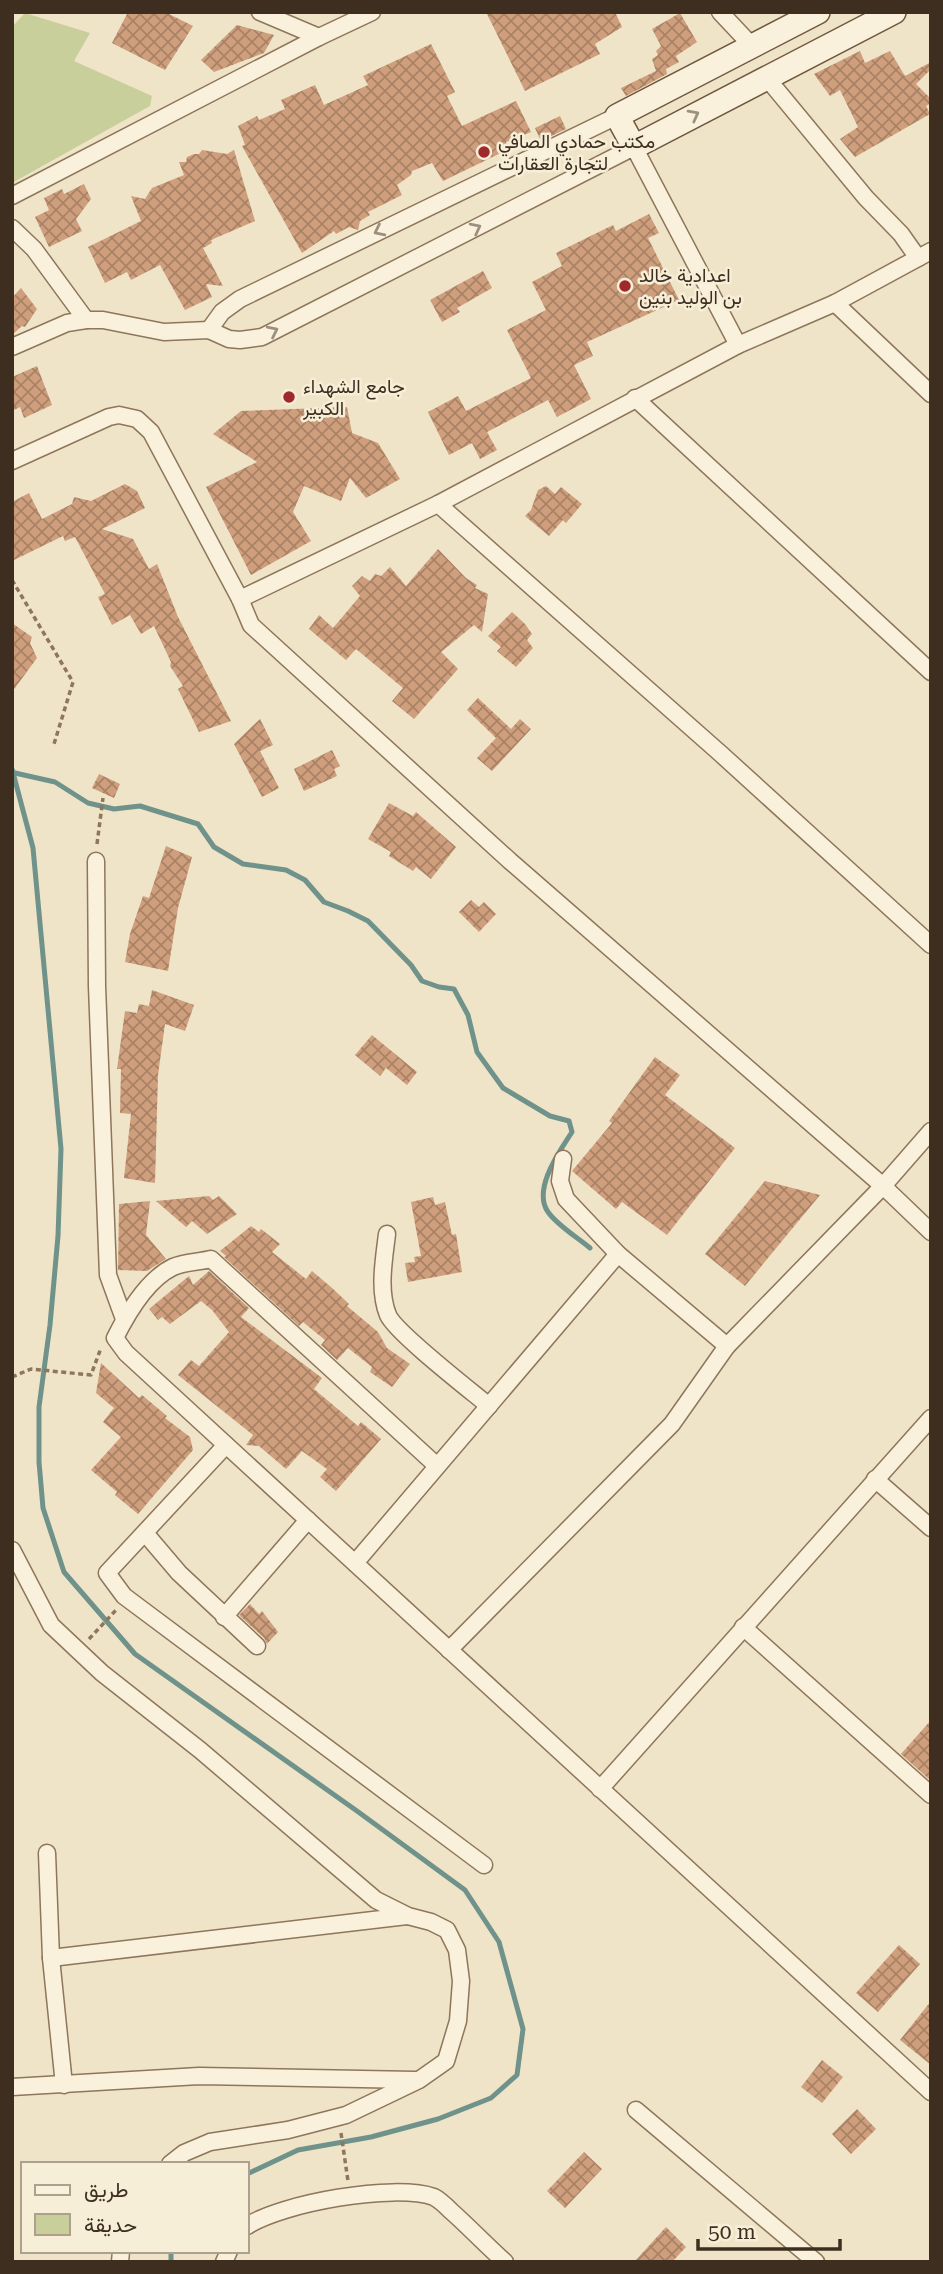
<svg xmlns="http://www.w3.org/2000/svg" width="943" height="2274" font-family="'Roboto Serif',Vazirmatn,serif">
<style>
.green{fill:#c9cf9b}
.lines{fill:none;stroke-linecap:round;stroke-linejoin:round}
.stream{stroke:#6f938a;stroke-width:5}
.building{fill:url(#building-cross-hatch)}
.street-casing{stroke:#8d765c;stroke-width:19}
.secondary-casing{stroke:#6f573f;stroke-width:26}
.path{stroke:#8d765c;stroke-width:3.5;stroke-dasharray:5 3.5;stroke-linecap:butt}
.street{stroke:#faf1dc;stroke-width:16}
.secondary{stroke:#faf1dc;stroke-width:23}
.oneway{stroke:#9c907e}
.poi-dot{fill:#9e2a2b;stroke:#f7eed8;stroke-width:2.5}
.labels{text-anchor:middle;stroke-width:5;stroke-linejoin:round;paint-order:stroke}
.poi-label{font-size:19px;fill:#3d2e20;stroke:#f7eed8;text-anchor:start}
</style>
<defs>
<pattern id="building-cross-hatch" width="8" height="8" patternUnits="userSpaceOnUse" patternTransform="scale(1.75)"><rect width="8" height="8" fill="#cf9f7d"/><path d="M0 0l8 8M0 8l8-8" fill="none" stroke="#a98266"/></pattern>
</defs>
<rect width="100%" height="100%" fill="#f0e4c8"/>
<polygon class="green" points="25,13 90,33 74,61 152,96 150,106 12,183 12,27"/>
<g class="lines">
<g class="stream">
<polyline points="12,769 33,848 61,1149 58,1236 50,1325 39,1407 39,1462 43,1508 64,1572 135,1654 357,1811 465,1890 499,1942 523,2029 517,2075 491,2098 438,2119 371,2137 298,2150 247,2174"/>
<path d="M 15,773 L 55,782 L 88,803 L 114,809 L 140,806 L 198,824 L 214,847 L 243,864 L 286,870 L 305,880 L 324,902 L 348,911 L 368,921 L 411,965 L 422,981 L 439,987 L 454,989 L 468,1015 L 477,1052 L 503,1088 L 550,1116 L 569,1121 L 572,1132 C 560,1151 532,1189 548,1212 C 558,1226 577,1237 590,1248"/>
<polyline points="171,2251 171,2262"/>
</g>
</g>
<g class="building">
<polygon points="128,12 165,12 193,26 165,70 112,43"/>
<polygon points="486,12 615,12 622,27 595,44 600,54 525,91"/>
<polygon points="680,13 697,42 676,56 679,62 666,69 667,74 626,96 621,88 656,71 652,59 658,55 656,51 661,46 652,29"/>
<polygon points="237,25 274,35 264,53 214,72 201,60"/>
<polygon points="431,44 455,92 447,96 462,126 516,101 531,132 506,142 507,150 443,181 432,163 412,171 411,175 397,185 402,195 368,212 370,215 360,221 358,230 349,227 336,234 334,231 302,253 242,146 245,145 238,126 257,116 259,120 285,109 281,100 315,85 324,105 368,85 363,76"/>
<polygon points="860,51 865,63 890,51 905,76 931,62 931,69 916,84 931,99 931,103 926,106 930,114 855,157 840,139 858,127 840,90 830,96 814,74"/>
<polygon points="560,116 566,129 541,141 535,128"/>
<polygon points="202,150 227,154 234,150 255,221 211,240 212,243 203,248 223,286 206,284 212,297 185,310 160,265 131,280 127,272 105,283 88,247 141,221 131,196 145,199 152,188 184,175 179,162 186,162 187,157 194,154 199,154"/>
<polygon points="84,184 91,199 76,219 82,231 49,247 35,217 49,210 44,198 62,189 64,194"/>
<polygon points="649,214 659,233 648,238 679,300 587,342 593,356 574,365 591,399 557,417 548,400 487,432 497,450 480,459 472,443 449,455 428,412 458,396 466,411 531,378 507,330 546,310 532,282 562,266 556,253 613,225 616,231"/>
<polygon points="483,271 492,288 457,308 460,312 442,322 430,300"/>
<polygon points="21,288 37,309 25,327 22,326 12,335 12,298"/>
<polygon points="37,366 52,405 24,418 20,407 12,411 12,377"/>
<polygon points="347,407 352,433 378,443 400,479 366,498 350,478 341,501 304,486 293,512 311,541 251,575 206,487 257,462 213,434 241,411"/>
<polygon points="125,484 137,491 145,508 102,529 133,539 149,569 157,564 178,617 231,721 199,732 178,689 183,686 170,666 171,662 154,626 141,634 130,615 112,625 98,597 105,594 75,537 65,541 63,536 12,561 12,502 29,493 42,519 72,504 74,497 91,501"/>
<polygon points="546,486 555,494 561,487 582,504 566,523 563,520 549,536 525,516 531,510 538,490"/>
<polygon points="438,549 466,578 477,585 475,588 488,594 482,632 474,625 441,652 458,669 414,719 392,701 403,688 356,649 346,660 309,629 319,615 333,628 360,596 352,586 362,576 370,581 375,574 381,576 390,567 406,586"/>
<polygon points="512,612 525,624 532,634 527,640 533,648 516,667 497,651 501,647 488,636"/>
<polygon points="12,623 32,637 30,643 37,658 12,692"/>
<polygon points="478,698 511,729 520,719 531,729 492,771 477,758 496,738 467,710"/>
<polygon points="260,719 273,745 260,751 279,788 262,797 234,744"/>
<polygon points="332,750 340,766 334,769 337,776 304,791 294,769"/>
<polygon points="99,774 120,784 114,798 92,788"/>
<polygon points="389,803 413,816 416,812 456,847 431,879 416,867 413,871 389,856 391,852 368,839"/>
<polygon points="166,846 192,857 178,908 168,971 125,962 130,934 143,896 149,898"/>
<polygon points="471,900 479,907 484,902 496,914 479,932 459,912"/>
<polygon points="152,990 194,1005 185,1031 165,1024 158,1075 155,1183 124,1178 131,1114 120,1113 121,1069 117,1069 125,1011 137,1013 139,1004 149,1006"/>
<polygon points="372,1035 417,1072 407,1085 386,1068 380,1076 355,1055"/>
<polygon points="655,1057 680,1075 665,1095 735,1148 667,1235 622,1202 616,1209 572,1171 612,1123 609,1121"/>
<polygon points="765,1181 820,1195 745,1286 705,1254"/>
<polygon points="209,1196 213,1200 219,1196 237,1214 207,1234 192,1221 186,1227 156,1201"/>
<polygon points="433,1197 435,1205 445,1202 452,1235 456,1234 462,1272 408,1282 405,1263 415,1262 414,1257 421,1256 411,1202"/>
<polygon points="150,1201 146,1235 166,1259 147,1271 118,1270 119,1204"/>
<polygon points="251,1226 259,1232 261,1229 280,1244 272,1252 306,1279 312,1271 331,1287 349,1304 347,1306 378,1332 387,1348 410,1364 392,1387 370,1372 372,1367 348,1348 337,1360 321,1345 325,1340 303,1322 299,1326 224,1257 226,1256 220,1251"/>
<polygon points="209,1271 249,1308 241,1317 322,1378 314,1389 358,1426 361,1422 381,1439 336,1491 320,1477 327,1469 302,1451 286,1469 259,1446 246,1445 253,1435 178,1375 191,1360 199,1366 229,1332 212,1310 201,1301 170,1324 162,1317 158,1320 149,1309 189,1276 193,1285"/>
<polygon points="101,1363 139,1398 142,1395 167,1416 165,1418 190,1437 193,1450 138,1514 115,1495 117,1492 91,1470 121,1437 103,1422 114,1408 96,1393"/>
<polygon points="250,1604 259,1614 262,1611 278,1632 267,1644 264,1638 239,1615"/>
<polygon points="931,1720 931,1781 901,1754"/>
<polygon points="899,1945 920,1964 878,2012 856,1993"/>
<polygon points="931,2001 931,2065 900,2040"/>
<polygon points="822,2060 843,2077 822,2103 801,2087"/>
<polygon points="857,2109 876,2129 851,2154 832,2134"/>
<polygon points="584,2152 602,2169 565,2208 547,2191"/>
<polygon points="666,2227 686,2247 672,2262 634,2262"/>
</g>
<g class="lines">
<defs>
<g id="street">
<polyline points="260,12 319,37"/>
<polyline points="720,12 752,46"/>
<polyline points="766,77 866,198 901,234 918,258"/>
<polyline points="12,196 319,37 372,12"/>
<polyline points="12,228 34,249 86,320"/>
<polyline points="835,303 931,394"/>
<polyline points="209,330 222,312 240,299 617,116"/>
<polyline points="12,347 67,323 86,320 103,320 164,332 209,330 229,339 240,340 262,337 634,147 738,345"/>
<polyline points="635,398 931,672"/>
<polyline points="12,461 109,417 119,415 137,419 151,432 240,599 251,625 510,861 883,1186 931,1232"/>
<polyline points="438,504 721,754 931,945"/>
<polyline points="240,599 438,504 738,345 835,303 931,251"/>
<polyline points="96,861 97,986 108,1275 124,1319"/>
<polyline points="563,1159 560,1181 566,1199 618,1254 727,1346"/>
<path d="M 387,1234 C 384,1260 378,1290 388,1315 C 395,1332 471,1391 489,1406"/>
<polyline points="226,1445 107,1573 124,1596 484,1865"/>
<path d="M 436,1465 L 211,1259 C 200,1262 184,1262 173,1267 C 148,1279 127,1314 115,1338 L 126,1353 L 931,2092"/>
<polyline points="875,1479 931,1528"/>
<polyline points="145,1533 179,1573 257,1646"/>
<polyline points="12,1550 51,1625 102,1673 200,1750 376,1900 408,1916 431,1922 447,1930 457,1950 461,1981 458,2021 446,2061 419,2080 346,2115 288,2130 210,2142 184,2153 170,2164"/>
<polyline points="355,1563 618,1254"/>
<polyline points="224,1617 308,1520"/>
<polyline points="743,1627 931,1795"/>
<polyline points="449,1650 672,1424 727,1346 883,1186 931,1131"/>
<polyline points="600,1789 931,1418"/>
<polyline points="47,1853 51,1958 64,2085"/>
<polyline points="51,1958 407,1916"/>
<polyline points="12,2087 199,2076 415,2080"/>
<polyline points="636,2110 816,2262"/>
<path d="M 247,2226 C 282,2203 394,2183 434,2197 C 440,2200 446,2206 451,2211 C 469,2227 486,2245 505,2262"/>
<polyline points="120,2262 121,2251"/>
<polyline points="224,2262 229,2251"/>
</g>
<polyline id="secondary" points="818,12 617,116 634,147 894,12"/>
</defs>
<use href="#street" class="street-casing"/>
<use href="#secondary" class="secondary-casing"/>
<g class="path">
<polyline points="12,580 73,682 54,744"/>
<polyline points="97,844 103,798"/>
<polyline points="12,1377 31,1369 91,1375 101,1348"/>
<polyline points="89,1639 117,1609"/>
<polyline points="341,2133 348,2181"/>
</g>
<use href="#street" class="street"/>
<use href="#secondary" class="secondary"/>
</g>
<defs><path id="oneway-chevron" d="M-2-3.5L2.5 0L-2 3.5" fill="none" stroke-width="1.6" stroke-linecap="round" stroke-linejoin="round" transform="scale(1.75)"/></defs>
<g class="oneway">
<use href="#oneway-chevron" transform="translate(694 115) rotate(-28)"/>
<use href="#oneway-chevron" transform="translate(476 228) rotate(-27)"/>
<use href="#oneway-chevron" transform="translate(379 231) rotate(154)"/>
<use href="#oneway-chevron" transform="translate(273 331) rotate(-26)"/>
</g>
<g class="poi-dot">
<circle cx="484" cy="152" r="7"/>
<circle cx="625" cy="286" r="7"/>
<circle cx="289" cy="397" r="7"/>
</g>
<g class="labels">
<g class="poi-label">
<text x="498" y="148">مكتب حمادي الصافي<tspan x="498" dy="22">لتجارة العقارات</tspan></text>
<text x="639" y="282">اعدادية خالد<tspan x="639" dy="22">بن الوليد بنين</tspan></text>
<text x="303" y="393">جامع الشهداء<tspan x="303" dy="22">الكبير</tspan></text>
</g>
</g>
<rect width="943" height="2274" fill="none" stroke="#3d2e20" stroke-width="28"/>
<rect x="21" y="2162" width="228" height="91" fill="#f7eed8" stroke="#ada18e" stroke-width="2"/>
<rect x="35" y="2185" width="35" height="10" fill="#faf1dc" stroke="#ada18e" stroke-width="2"/>
<text x="84" y="2197" font-size="21" fill="#3d2e20">طريق</text>
<rect x="35" y="2214" width="35" height="21" fill="#c9cf9b" stroke="#ada18e" stroke-width="2"/>
<text x="84" y="2232" font-size="21" fill="#3d2e20">حديقة</text>
<path d="M698 2239v10h142v-10" fill="none" stroke="#3d2e20" stroke-width="3.5"/>
<text x="708" y="2239" font-size="21" fill="#3d2e20" stroke="#f7eed8" stroke-width="5" paint-order="stroke">50 m</text>
</svg>
